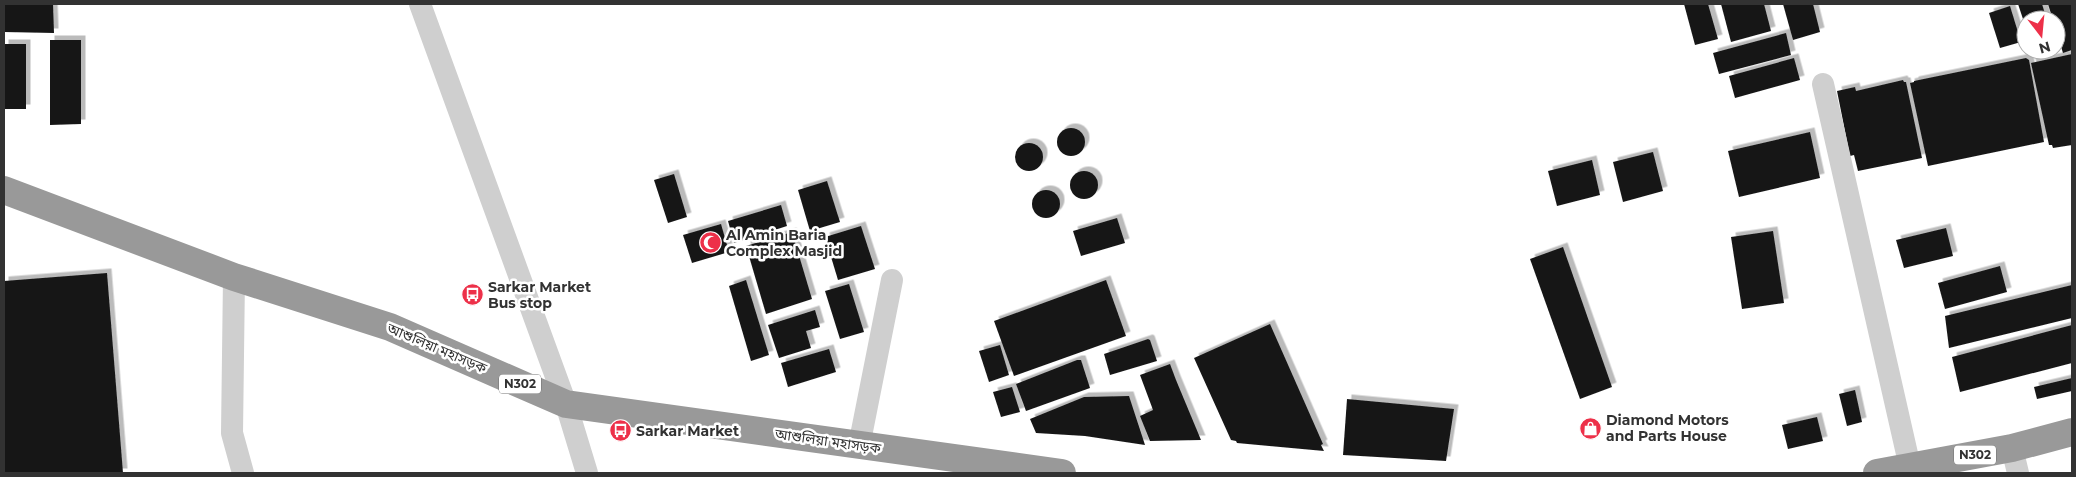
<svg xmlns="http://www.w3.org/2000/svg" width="2076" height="477" font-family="Montserrat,'Noto Sans Bengali',sans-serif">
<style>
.building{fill:#191919;filter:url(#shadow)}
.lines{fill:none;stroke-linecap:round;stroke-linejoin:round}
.street{stroke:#cfcfcf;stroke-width:22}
.highway{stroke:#999;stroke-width:28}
.labels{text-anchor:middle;stroke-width:5;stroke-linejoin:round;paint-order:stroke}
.shield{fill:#fff;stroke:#707070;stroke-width:1}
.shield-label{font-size:12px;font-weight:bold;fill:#323232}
.poi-label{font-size:14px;font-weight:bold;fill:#323232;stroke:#fff;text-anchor:start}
.street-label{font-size:14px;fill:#323232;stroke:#fff}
</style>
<defs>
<filter id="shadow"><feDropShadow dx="4.5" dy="-4.5" stdDeviation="0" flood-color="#0004"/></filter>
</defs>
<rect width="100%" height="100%" fill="#fff"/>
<g class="building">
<polygon points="4,4 53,4 54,33 4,32"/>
<polygon points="1684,4 1708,4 1718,39 1695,45"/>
<polygon points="1721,4 1764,4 1771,31 1731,42"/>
<polygon points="1783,4 1813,4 1820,32 1793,40"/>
<polygon points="2018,4 2042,4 2047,20 2026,20 2026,28"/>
<polygon points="2048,4 2071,4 2072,50 2063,53 2056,31 2056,20 2053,20"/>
<polygon points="2010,6 2021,42 2000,48 1989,13"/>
<polygon points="1786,33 1791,55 1719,74 1713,53"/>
<polygon points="50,40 81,40 81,124 50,125"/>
<rect x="4" y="44" width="22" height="65"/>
<polygon points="2072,54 2072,145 2053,148 2052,145 2049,145 2031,63"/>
<polygon points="1794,58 1800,80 1735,98 1729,76"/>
<polygon points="2026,58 2029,60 2044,142 1928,166 1910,83 1914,82 1914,81"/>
<polygon points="1903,80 1904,82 1906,82 1922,158 1858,171 1854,155 1850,156 1837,91 1855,87 1856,91"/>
<circle cx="1071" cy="142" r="14"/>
<polygon points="1810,132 1820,178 1739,197 1728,151"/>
<circle cx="1029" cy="157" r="14"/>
<polygon points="1653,152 1663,191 1623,202 1613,162"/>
<polygon points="1592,160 1600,195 1557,206 1548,171"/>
<circle cx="1084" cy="185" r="14"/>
<polygon points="674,174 687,217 668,223 654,180"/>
<polygon points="827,181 840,222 810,231 798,190"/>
<circle cx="1046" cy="204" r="14"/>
<polygon points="781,205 787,226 734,243 728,221"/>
<polygon points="1117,218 1125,243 1081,256 1073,231"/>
<polygon points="721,224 729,252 692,263 683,235"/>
<polygon points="861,226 875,269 838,280 825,237"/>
<polygon points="1946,228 1953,256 1904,268 1896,240"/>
<polygon points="1773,231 1784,303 1742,309 1731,237"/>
<polygon points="792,232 812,299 766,314 746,246"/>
<polygon points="1563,247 1612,387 1580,399 1530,259"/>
<polygon points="2000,266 2007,292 1945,309 1938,283"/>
<polygon points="107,273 123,473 4,473 4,281"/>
<polygon points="746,280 769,355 751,361 729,286"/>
<polygon points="1106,280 1126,336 1014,376 994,321"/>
<polygon points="849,284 864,332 840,339 825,291"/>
<polygon points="2072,285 2072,318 1949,348 1945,316"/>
<polygon points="815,310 820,327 806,331 811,348 779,358 768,325"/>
<polygon points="1270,324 1323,444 1321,445 1324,451 1237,443 1236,441 1231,440 1194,358"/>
<polygon points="2072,325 2072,363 1960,392 1952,357"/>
<polygon points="1148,339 1150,340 1157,361 1110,375 1104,354"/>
<polygon points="1000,345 1009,375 989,382 979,351"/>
<polygon points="829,349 836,372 788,387 781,363"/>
<polygon points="1077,360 1081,360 1090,388 1026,411 1016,384"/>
<polygon points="1170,364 1176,380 1201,440 1150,441 1140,416 1153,410 1140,375"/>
<polygon points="2072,378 2072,391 2037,399 2034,387"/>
<polygon points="1012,387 1020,412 1001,417 993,392"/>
<polygon points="1855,390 1862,422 1847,426 1839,394"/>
<polygon points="1129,396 1145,445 1085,436 1036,433 1030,419 1084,397"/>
<polygon points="1347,399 1454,409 1446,461 1343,455"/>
<polygon points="1817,417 1823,441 1788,449 1782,425"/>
</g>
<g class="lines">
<g class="street">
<polyline points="420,4 566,404 587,473"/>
<polyline points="1823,84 1910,467"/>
<polyline points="234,277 232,433 243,473"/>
<polyline points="859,446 892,280"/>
<polyline points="2012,448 2018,473"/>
</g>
<g class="highway">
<polyline points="4,190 234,277 390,327 566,404 1062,473"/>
<polyline points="1877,473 2012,448 2072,432"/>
</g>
</g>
<defs>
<symbol id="mosque-disc" viewBox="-11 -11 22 22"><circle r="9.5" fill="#ed3049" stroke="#fff"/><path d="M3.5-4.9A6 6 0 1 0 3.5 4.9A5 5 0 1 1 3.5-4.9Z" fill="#fff"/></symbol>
<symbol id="bus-disc" viewBox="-11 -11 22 22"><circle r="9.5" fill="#ed3049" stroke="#fff"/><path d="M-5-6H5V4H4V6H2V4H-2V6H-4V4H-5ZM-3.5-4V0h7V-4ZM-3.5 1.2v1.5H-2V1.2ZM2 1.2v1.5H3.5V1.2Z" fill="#fff"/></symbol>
<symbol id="shop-disc" viewBox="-11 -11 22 22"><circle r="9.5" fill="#ed3049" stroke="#fff"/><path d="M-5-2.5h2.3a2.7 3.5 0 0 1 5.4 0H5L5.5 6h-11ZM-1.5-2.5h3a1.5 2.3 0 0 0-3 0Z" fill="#fff"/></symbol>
</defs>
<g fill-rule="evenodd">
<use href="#mosque-disc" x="698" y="230" width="25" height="25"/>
<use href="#bus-disc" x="460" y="282" width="25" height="25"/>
<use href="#shop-disc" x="1578" y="416" width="25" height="25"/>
<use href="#bus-disc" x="608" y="418" width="25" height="25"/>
</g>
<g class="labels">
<g class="shield">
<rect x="499" y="374.5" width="42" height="19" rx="4"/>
<rect x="1954" y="445.5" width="42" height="19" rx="4"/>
</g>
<g class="shield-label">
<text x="520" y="388">N302</text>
<text x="1975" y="459">N302</text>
</g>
<g class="poi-label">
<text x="726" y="240">Al Amin Baria<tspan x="726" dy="16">Complex Masjid</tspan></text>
<text x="488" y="292">Sarkar Market<tspan x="488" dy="16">Bus stop</tspan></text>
<text x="1606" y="425">Diamond Motors<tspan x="1606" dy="16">and Parts House</tspan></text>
<text x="636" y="436">Sarkar Market</text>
</g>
<g class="street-label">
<text transform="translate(437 348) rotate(23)" y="5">আশুলিয়া মহাসড়ক</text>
<text transform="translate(828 441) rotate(8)" y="5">আশুলিয়া মহাসড়ক</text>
</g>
</g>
<rect width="2076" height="477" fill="none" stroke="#323232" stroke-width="10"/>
<g transform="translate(2041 35) rotate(164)"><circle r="24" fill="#ffffff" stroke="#adadad"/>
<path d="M0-4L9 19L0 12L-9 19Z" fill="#ed3049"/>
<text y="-8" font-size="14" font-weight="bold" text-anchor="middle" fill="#323232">N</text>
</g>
</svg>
